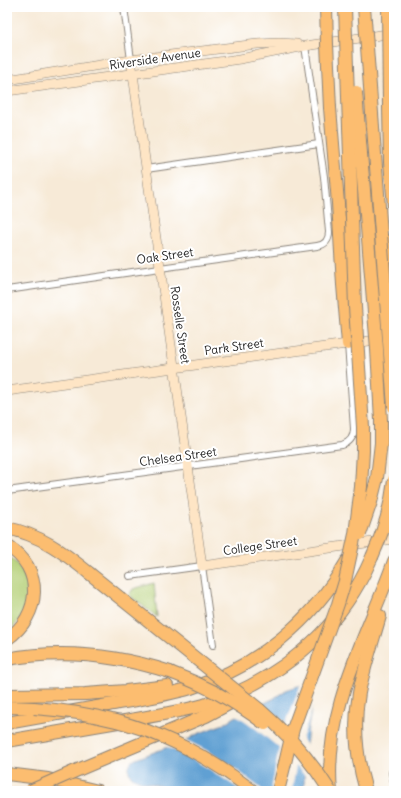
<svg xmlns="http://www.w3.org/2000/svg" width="401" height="798" font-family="Delius,sans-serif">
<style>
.green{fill:#b3cf75;stroke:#687648}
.water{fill:#60a0d3;stroke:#3e5e78}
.pier{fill:#f7ead7}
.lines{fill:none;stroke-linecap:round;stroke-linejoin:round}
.street-casing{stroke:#8a837a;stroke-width:8}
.secondary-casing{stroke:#8a837a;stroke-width:10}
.highway-casing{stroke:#8a837a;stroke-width:14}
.street{stroke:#fff;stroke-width:6}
.secondary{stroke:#fee5c5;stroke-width:9}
.highway{stroke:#fcbd6f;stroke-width:12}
.highway-bridge-casing{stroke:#8a837a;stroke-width:14;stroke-linecap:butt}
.highway-bridge{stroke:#fcbd6f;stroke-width:12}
.labels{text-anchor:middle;stroke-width:4;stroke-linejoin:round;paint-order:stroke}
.street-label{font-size:12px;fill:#1c1c1c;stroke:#fff}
</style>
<rect width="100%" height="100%" fill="#fff"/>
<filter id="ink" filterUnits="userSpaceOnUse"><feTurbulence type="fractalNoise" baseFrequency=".025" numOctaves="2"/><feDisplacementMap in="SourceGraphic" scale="8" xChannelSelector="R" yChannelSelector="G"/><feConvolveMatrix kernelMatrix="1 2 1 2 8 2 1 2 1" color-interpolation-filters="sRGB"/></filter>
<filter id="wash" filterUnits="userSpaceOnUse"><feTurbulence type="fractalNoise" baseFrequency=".012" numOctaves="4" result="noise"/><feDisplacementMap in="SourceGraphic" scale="16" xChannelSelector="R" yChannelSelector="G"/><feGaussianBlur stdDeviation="0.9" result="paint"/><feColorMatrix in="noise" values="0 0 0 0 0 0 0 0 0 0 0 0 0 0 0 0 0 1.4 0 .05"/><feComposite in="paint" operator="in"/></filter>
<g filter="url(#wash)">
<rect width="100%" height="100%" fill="#f7ead7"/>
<g class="green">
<path d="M 7,555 C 29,570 34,596 20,619 C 17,624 11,629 7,633 Z"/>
<polygon points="154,583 157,617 129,595 133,589"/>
</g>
<path class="water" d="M 298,686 L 301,686 L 312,707 L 308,727 L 305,757 L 304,791 L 174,791 C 168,789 162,786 156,785 C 147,782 127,781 129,768 C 129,763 132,761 136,759 L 189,739 L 195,735 L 213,728 L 224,724 L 235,717 L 273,699 L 286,690 Z"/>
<g class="pier">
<polygon points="301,684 306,686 312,693 314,697 314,703 302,739 308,746 307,764 307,778 296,766 292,791 271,791 279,748 255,728 235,714 261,702 286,723"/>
<polygon points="184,739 206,750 232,766 264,791 242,791 209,769 192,759 165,746"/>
</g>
</g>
<g filter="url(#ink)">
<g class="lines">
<defs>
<g id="street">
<polyline points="124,7 131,60"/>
<polyline points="146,169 319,144"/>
<path d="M 7,290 L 160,268 L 317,246 C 325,245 329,240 329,232 L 324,177 L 305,46"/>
<path d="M 7,491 L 342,445 C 349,443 354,437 354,429 L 348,344"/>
<polyline points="130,576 202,566 213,645"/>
<polyline points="394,766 392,773 394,782"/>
</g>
<g id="secondary">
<polyline points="131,60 202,566 394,539"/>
<polyline points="7,80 131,60 257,44 279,43 297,44"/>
<polyline points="7,91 240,59 305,46 394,33"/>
<polyline points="7,391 383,339"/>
</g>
<g id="highway">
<polyline points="389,105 390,162 394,206"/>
<polyline points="330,108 338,203 343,285 348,344"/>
<polyline points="387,241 394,298"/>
<path d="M 7,528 C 41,535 63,552 89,573"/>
<path d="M 7,546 C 45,568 41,616 7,639"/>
<path d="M 7,659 C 62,649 117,655 170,672"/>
<polyline points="7,695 85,694 126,691 167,686"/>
<polyline points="7,707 34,708"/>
<path d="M 7,723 C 41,717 74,711 108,705 C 136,700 164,696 191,688 C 257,667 312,621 347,561"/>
<path d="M 7,741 C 44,735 81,728 118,722 C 146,717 176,713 204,705 C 261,687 313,651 347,602 C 357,588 365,573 372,557"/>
<polyline points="80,769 206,716 238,699"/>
<polyline points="7,774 48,779 98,791"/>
<polyline points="278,791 285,763"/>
<path d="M 331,791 C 323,710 368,634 394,561"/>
<path d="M 366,791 C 357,760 353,726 359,693 C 364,667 373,641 380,616"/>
</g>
</defs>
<use href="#street" class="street-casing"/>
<use href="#secondary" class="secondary-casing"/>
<use href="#highway" class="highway-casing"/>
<use href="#street" class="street"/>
<use href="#secondary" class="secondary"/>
<use href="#highway" class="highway"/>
<defs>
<g id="highway-bridge">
<polyline points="326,7 327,44 330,108"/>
<polyline points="364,7 394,407"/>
<polyline points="388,7 389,105"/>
<polyline points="356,92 377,349 381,420 381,443 377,478 371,502 360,534"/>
<path d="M 372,557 C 383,533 391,507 394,480"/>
<path d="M 89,573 L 260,710 C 289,735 310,759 330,791"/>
<path d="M 170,672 C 205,685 236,702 265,724"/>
<path d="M 34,708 C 62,710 89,714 116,721 C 166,734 212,759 253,791"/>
<polyline points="285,763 293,729 338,604 345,581 355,534 361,487 363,451 363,427 355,307 345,7"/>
<polyline points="30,791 80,769"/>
</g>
</defs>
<use href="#highway-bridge" class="highway-bridge-casing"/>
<use href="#highway-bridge" class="highway-bridge"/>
</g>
</g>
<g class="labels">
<g class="street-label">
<text transform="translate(155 59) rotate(-8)" y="4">Riverside Avenue</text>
<text transform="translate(165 256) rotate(-8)" y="4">Oak Street</text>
<text transform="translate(180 325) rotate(82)" y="4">Rosselle Street</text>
<text transform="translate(234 347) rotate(-8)" y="4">Park Street</text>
<text transform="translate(178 457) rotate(-8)" y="4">Chelsea Street</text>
<text transform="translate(260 546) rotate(-8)" y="4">College Street</text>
</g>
</g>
<rect width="401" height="798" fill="none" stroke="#fff" stroke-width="24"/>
</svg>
